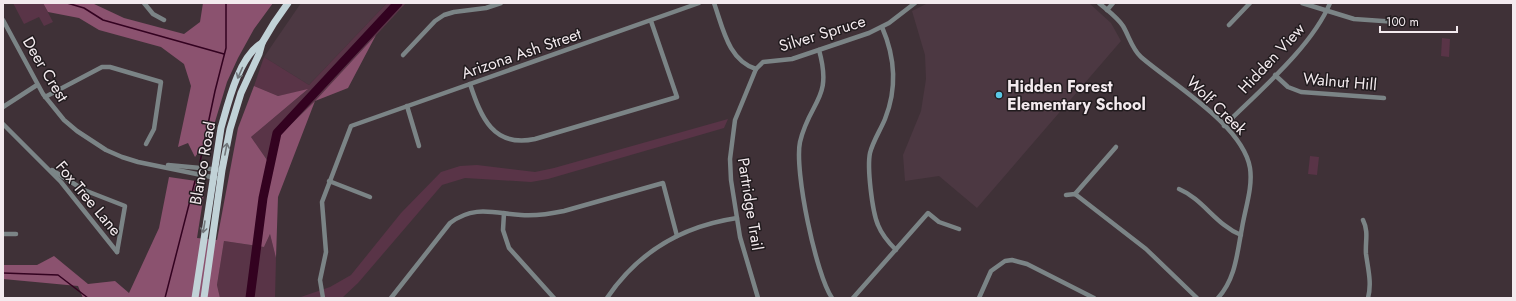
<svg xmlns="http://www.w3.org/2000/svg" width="1516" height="301" font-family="Jost,sans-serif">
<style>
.built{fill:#4c3842}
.green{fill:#593447}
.forest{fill:#8b526f}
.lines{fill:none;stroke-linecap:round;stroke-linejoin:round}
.stream{stroke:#330220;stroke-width:1.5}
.river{stroke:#330220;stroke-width:9}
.minor{stroke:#7b8486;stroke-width:4.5}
.primary{stroke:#c1d2d7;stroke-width:7}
.oneway{stroke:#71767a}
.poi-dot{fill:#5ac8e6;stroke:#211b1e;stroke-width:1.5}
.labels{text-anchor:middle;stroke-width:3;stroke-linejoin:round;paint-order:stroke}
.street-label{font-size:16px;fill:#f3eaee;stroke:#211b1e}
.poi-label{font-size:16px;font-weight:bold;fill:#f3eaee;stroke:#211b1e;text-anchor:start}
</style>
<rect width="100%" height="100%" fill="#3f3137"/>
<g class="built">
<polygon points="301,3 387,3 309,85 264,57"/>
<polygon points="928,3 1089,3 1111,23 1121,41 977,208 939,176 905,181 903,155 921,111 926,79 925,55 912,11"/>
</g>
<g class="green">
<polygon points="13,3 43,3 53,22 44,26 39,17 24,24"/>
<polygon points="387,3 406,3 315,101 281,134 267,160 251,137 307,90 278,96 254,86 264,57 309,85"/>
<polygon points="1442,38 1450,39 1449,57 1441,56"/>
<polygon points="728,119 724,128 548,179 531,182 465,178 442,185 358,283 343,297 298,298 330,287 351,275 401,213 441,172 460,166 477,165 535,172 554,168"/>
<polygon points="1310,156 1319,157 1317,175 1308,174"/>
<polygon points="270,234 276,258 275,298 220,298 217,285 224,241 264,247"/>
</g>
<g class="forest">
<polygon points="43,3 92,3 124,18 184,34 200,22 203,3 273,3 254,29 238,58 227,82 211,135 195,157 188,143 178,147 191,86 184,64 161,47 99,30 79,18 48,12"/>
<polygon points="376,35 348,88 315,101 278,197 276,258 270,234 264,247 224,241 217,285 220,298 83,298 78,286 3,279 3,265 37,265 54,256 88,284 115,281 129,293 159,228 169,177 203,182 205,187 197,238 217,240 238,128 254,86 278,96 308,89 251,137 267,160 281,134 315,101"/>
</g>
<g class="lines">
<g class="stream">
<polyline points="67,3 84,8 103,20 224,54"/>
<polyline points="200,162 215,91 226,48 226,3"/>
<polyline points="3,273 58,275 88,298"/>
<polyline points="165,298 195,181"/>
</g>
<polyline class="river" points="250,298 263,198 277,133 398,3"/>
<g class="minor">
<polyline points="144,3 153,14 164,20"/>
<path d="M 714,3 C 723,28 728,60 756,69"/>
<path d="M 1099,3 C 1107,10 1117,17 1123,26 C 1129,36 1132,49 1141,57 C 1172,84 1243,125 1250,168 C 1253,187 1245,209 1242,228 C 1237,253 1236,278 1218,298"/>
<polyline points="1302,3 1354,19 1397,22"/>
<polyline points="1107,10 1113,3"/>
<polyline points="3,20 43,94 64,120 77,131 106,150 122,157 138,162 221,179"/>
<polyline points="1229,25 1250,3"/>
<path d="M 882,27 C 895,57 897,89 885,119 C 880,131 873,141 870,153 C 867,167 872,211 878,225 C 882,235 889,243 896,250"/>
<path d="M 819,50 C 833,100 810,100 800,142 C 794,170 816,275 832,298"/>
<polyline points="403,55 435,21 444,15 454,12 486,8 501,3"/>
<polyline points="1275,75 1288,87 1301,92 1384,98"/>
<path d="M 470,84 C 481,117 493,148 535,139 L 677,97 L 651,21"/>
<polyline points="45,97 102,67 110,67 161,82 154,129 146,144"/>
<polyline points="407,106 419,146"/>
<polyline points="3,107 37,85"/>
<polyline points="3,124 61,182 117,252"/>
<path d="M 1224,126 C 1258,92 1312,47 1330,3"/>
<polyline points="168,165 222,170"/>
<polyline points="52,170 84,190 125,206 117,252"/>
<polyline points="329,181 370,197"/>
<path d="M 1179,189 C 1203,199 1216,225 1241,235"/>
<polyline points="1075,194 1116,147"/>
<polyline points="1066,195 1075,194 1146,249 1197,298"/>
<polyline points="504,213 503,230 509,248 554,298"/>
<path d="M 1363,220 C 1369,232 1365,242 1366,254 C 1368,269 1372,283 1368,298"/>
<polyline points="3,234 16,234"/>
<polyline points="323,298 320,280 326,252 322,202 351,126 699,3"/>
<path d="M 391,298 L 450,223 C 474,205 493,213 521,215 C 536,216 550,214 564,211 L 663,183 L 677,236"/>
<path d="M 607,298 C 638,252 683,226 737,218"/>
<polyline points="758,298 740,237 731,180 730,159 735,120 756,69 763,62 792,59 869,33 889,23 915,3"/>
<polyline points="853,298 928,213 939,222 959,229"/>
<polyline points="979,298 991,271 1005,261 1012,260 1027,264 1094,298"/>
</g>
<g class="primary">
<path d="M 195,298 L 221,128 C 228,103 239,56 262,43"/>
<polyline points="204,298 222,170 230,129 241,93 259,54 262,43 274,23 288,3"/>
</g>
</g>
<defs><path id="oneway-shaft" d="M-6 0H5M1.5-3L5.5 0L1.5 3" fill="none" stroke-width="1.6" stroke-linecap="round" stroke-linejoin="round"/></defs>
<g class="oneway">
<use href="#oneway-shaft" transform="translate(240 73) rotate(114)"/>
<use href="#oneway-shaft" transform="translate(226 149) rotate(-79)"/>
<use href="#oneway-shaft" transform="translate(204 227) rotate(99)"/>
</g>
<circle class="poi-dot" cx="999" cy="95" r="4"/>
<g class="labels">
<g class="street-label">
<text transform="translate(822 33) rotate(-17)" y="6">Silver Spruce</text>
<text transform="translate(521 53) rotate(-19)" y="6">Arizona Ash Street</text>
<text transform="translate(1271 58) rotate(-47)" y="6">Hidden View</text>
<text transform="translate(46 69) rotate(59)" y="6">Deer Crest</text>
<text transform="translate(1340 81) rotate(5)" y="6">Walnut Hill</text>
<text transform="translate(1217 105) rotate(44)" y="6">Wolf Creek</text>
<text transform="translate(202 163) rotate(-80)" y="6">Blanco Road</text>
<text transform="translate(89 198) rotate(50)" y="6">Fox Tree Lane</text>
<text transform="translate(751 204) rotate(81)" y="6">Partridge Trail</text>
</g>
<g class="poi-label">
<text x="1007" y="92">Hidden Forest<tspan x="1007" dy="18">Elementary School</tspan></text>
</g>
</g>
<rect width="1516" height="301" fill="none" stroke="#f3eaee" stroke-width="8"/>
<path d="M1380 26v6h77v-6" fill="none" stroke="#f3eaee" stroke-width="2"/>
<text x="1386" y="26" font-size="12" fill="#f3eaee" stroke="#211b1e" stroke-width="3" paint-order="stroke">100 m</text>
</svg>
